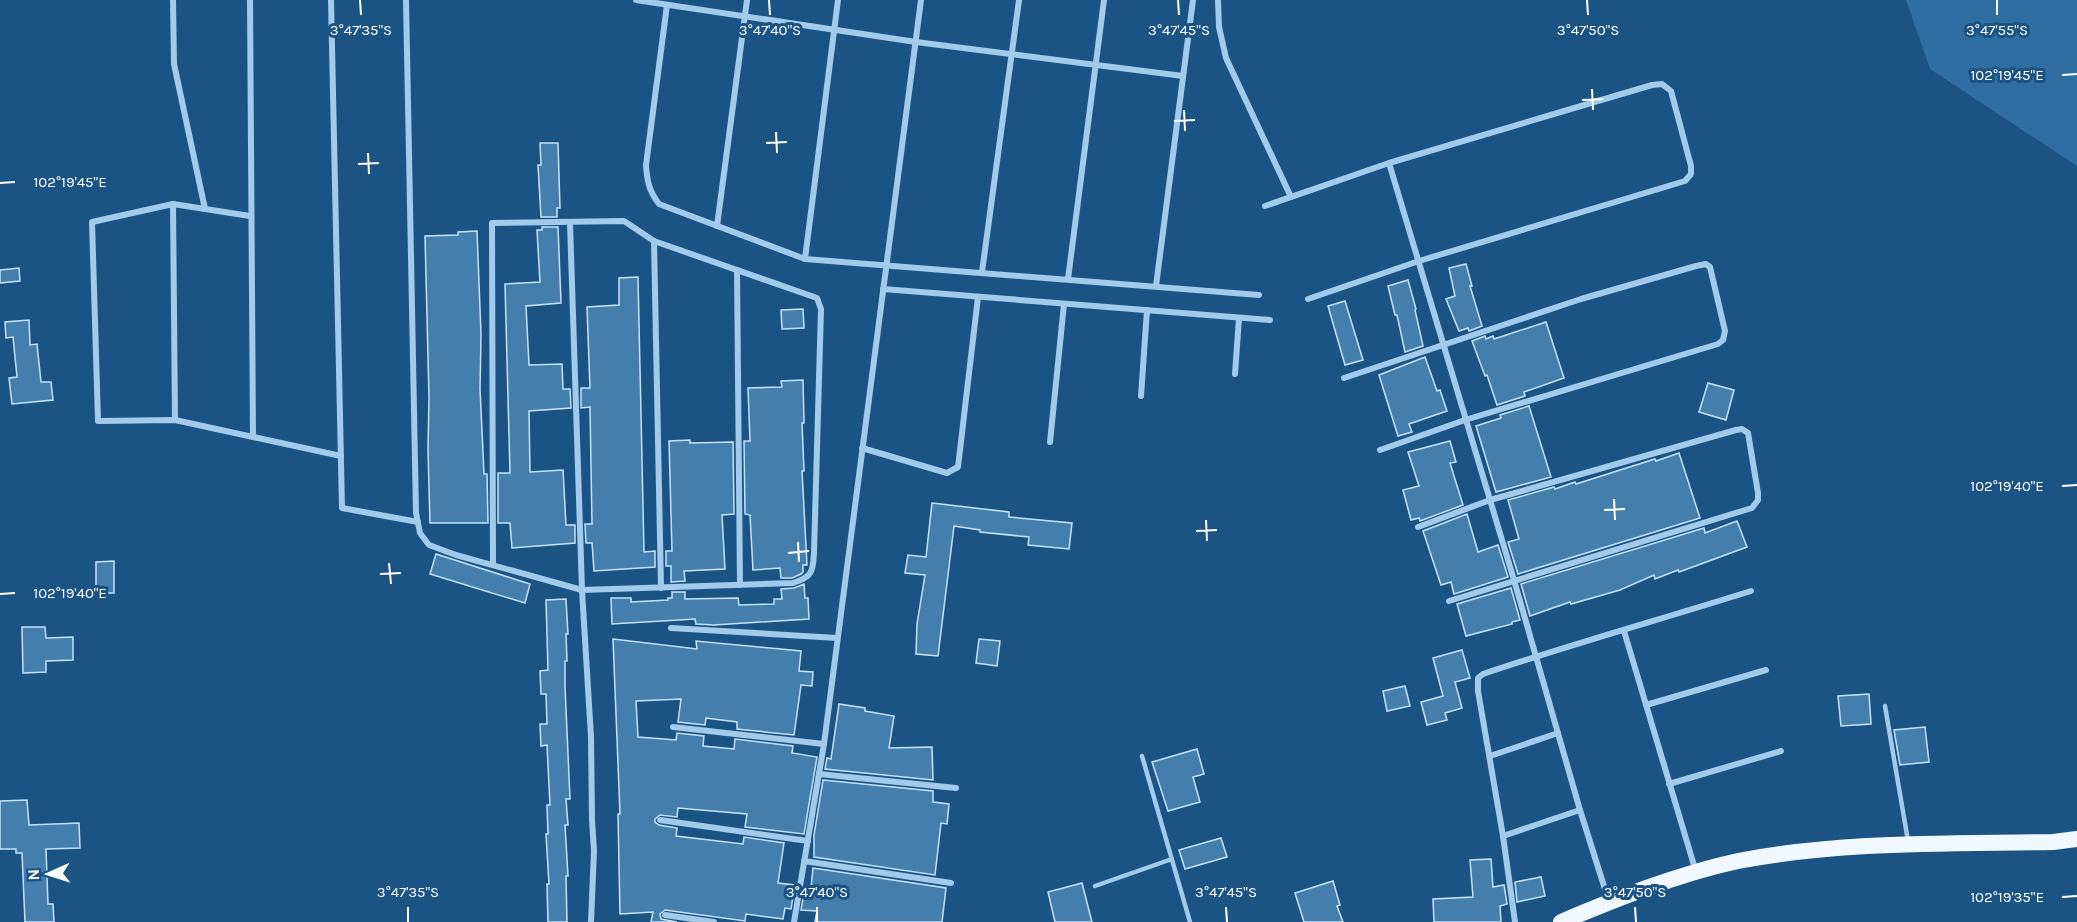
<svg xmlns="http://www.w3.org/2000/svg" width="2077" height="922" font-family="Karla,sans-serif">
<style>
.green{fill:#2e6ea2}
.building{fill:#447ead;stroke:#c6e2f8;stroke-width:1.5}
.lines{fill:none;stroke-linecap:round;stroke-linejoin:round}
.service{stroke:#a1caeb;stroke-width:4.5}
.minor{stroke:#a1caeb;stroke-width:6}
.trunk{stroke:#f2f8ff;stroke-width:16}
.ticks{fill:none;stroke:#fff;stroke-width:2}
.ticks-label{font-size:15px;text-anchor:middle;fill:#fff;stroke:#1b5484;stroke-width:6;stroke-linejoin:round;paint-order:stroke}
</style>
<rect width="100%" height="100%" fill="#1b5484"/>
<polygon class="green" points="1906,0 2077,0 2077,166 1930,69"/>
<g class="building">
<polygon points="540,143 558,143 560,208 557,208 557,217 541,217 538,165 541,165"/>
<polygon points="542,227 558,227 561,303 526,306 529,365 562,364 563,389 570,389 571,408 529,411 530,472 563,470 566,525 575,525 575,543 512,548 510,523 498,523 498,473 510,473 505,284 540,282 537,230 542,230"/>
<polygon points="477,231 481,335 480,389 484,474 487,474 488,523 430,523 428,450 429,397 425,236 458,235 458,232"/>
<polygon points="1466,264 1472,286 1470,286 1482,326 1469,331 1468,328 1459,331 1446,299 1455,296 1449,268"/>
<polygon points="19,268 20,281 0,283 0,270"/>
<polygon points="638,277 644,552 655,551 655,567 594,571 592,543 586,543 585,524 592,524 590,407 581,408 581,388 590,388 587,307 619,305 619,278"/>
<polygon points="1408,280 1416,309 1415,310 1423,346 1405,352 1397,315 1395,315 1388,286"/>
<polygon points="1345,301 1363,360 1345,365 1328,306"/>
<polygon points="803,309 804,328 782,329 781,310"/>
<polygon points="29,320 30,345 37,344 41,382 51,382 53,400 12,404 9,378 17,377 13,337 6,338 5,322"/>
<polygon points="1546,322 1564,378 1524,392 1525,396 1497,405 1487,375 1485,376 1472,341 1485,336 1486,339 1493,336 1494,339"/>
<polygon points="1425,357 1437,391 1440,390 1447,411 1409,424 1412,432 1398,436 1379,375"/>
<polygon points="803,380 804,423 802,423 804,471 802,471 807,565 803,565 803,572 801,574 792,578 781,578 780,568 753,570 750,515 745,514 744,441 750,441 748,388 782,387 781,381"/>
<polygon points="1708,383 1734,390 1726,420 1699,412"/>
<polygon points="1529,406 1551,477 1496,492 1476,426 1501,418 1500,415"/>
<polygon points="690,440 690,443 733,442 734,514 722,515 725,569 684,571 685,581 671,582 671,566 666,566 666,551 672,551 669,441"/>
<polygon points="1450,441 1456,462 1450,463 1463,505 1420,521 1419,518 1411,520 1403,490 1419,486 1408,452"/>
<polygon points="1679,453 1700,518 1518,574 1508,542 1519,539 1508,500 1554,487 1555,489 1575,482 1576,484 1655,459 1656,461"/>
<polygon points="932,503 1009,512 1009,517 1072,523 1069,549 1028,545 1029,537 980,532 980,530 954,526 938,656 916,654 917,624 925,575 905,573 908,555 926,557"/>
<polygon points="1467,514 1478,552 1498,545 1508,577 1454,594 1451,582 1441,585 1423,531"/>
<polygon points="1737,521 1747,547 1679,572 1678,570 1655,579 1654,575 1620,590 1571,604 1570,602 1530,616 1521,584 1704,528 1705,533"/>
<polygon points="436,554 530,584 525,603 430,574"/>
<polygon points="114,561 114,593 96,593 96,562"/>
<polygon points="804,584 805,598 808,598 809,619 714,625 696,624 695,619 612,624 611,598 631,598 631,602 668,600 668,598 672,598 672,592 685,592 685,599 738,598 739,605 774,604 774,599 782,599 781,589 794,588"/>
<polygon points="1511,588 1520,620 1512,622 1512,624 1466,636 1457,604"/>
<polygon points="566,599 568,634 566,634 567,661 565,661 565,686 570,799 566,799 568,825 565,825 568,876 566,876 567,922 548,922 547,884 549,884 546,834 548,834 547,805 550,805 547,745 541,746 540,724 547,724 546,694 541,694 540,671 548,670 546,600"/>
<polygon points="22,627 45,627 46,638 73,637 73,660 46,661 46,672 23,673"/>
<polygon points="613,639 697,649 696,641 801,651 799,671 813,672 812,686 801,685 794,735 737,729 737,722 706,718 705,725 678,722 681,699 636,701 638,737 676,740 677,733 704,736 703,746 734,749 735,739 793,746 792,753 817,757 804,834 745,827 747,814 678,808 677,817 660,815 655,819 655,822 659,825 677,828 676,836 743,844 744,837 784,843 778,883 795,885 791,909 785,908 783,919 746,914 745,921 665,910 660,914 661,919 677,922 651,922 653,912 620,914 618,814 620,814"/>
<polygon points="979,639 1000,641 997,666 976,663"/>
<polygon points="1462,650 1470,678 1455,682 1462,708 1445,713 1447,720 1427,725 1421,702 1443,696 1433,658"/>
<polygon points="1405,686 1410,706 1387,711 1383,691"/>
<polygon points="1869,694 1871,724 1841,726 1838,696"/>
<polygon points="839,704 865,708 865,711 894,716 889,748 932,747 933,780 825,769 827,758 831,759"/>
<polygon points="1925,727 1929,762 1900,765 1894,730"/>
<polygon points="1197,749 1204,774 1193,777 1200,802 1168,811 1152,762"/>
<polygon points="823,780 933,791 933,802 949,804 947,824 941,823 935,875 814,857 814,835"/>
<polygon points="27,800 29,825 79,823 80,848 46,849 48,904 53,904 54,922 25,922 22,853 16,853 16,849 0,849 0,801"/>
<polygon points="1221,838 1227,857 1185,869 1179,850"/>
<polygon points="1491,859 1493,887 1504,885 1507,904 1500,906 1501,922 1434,922 1433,899 1473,897 1470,860"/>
<polygon points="813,868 946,888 942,922 815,922 817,911 801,910 805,887 811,888"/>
<polygon points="1541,877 1545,896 1517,902 1515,882"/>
<polygon points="1333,881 1340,905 1337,906 1343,922 1304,922 1295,893"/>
<polygon points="1082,883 1092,922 1055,922 1048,892"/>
</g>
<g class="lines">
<g class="service">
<polyline points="1885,706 1908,841"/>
<polyline points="1142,756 1190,922"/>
<polyline points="1095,886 1172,859"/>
</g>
<g class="minor">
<polyline points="173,0 174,64 205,209"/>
<polyline points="250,0 253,437"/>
<polyline points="331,0 342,508 418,522"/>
<path d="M 406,0 L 416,513 L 420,533 L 429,545 L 456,555 L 582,590 L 793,583 C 812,577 813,572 814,553 L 821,309 L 817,298 L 654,241 L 624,221 L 492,223 L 493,565"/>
<polyline points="636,0 916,42 1183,76"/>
<polyline points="1218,0 1219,27 1226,58 1291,197"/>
<path d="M 667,5 L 646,165 C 647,181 649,191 659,204 L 805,259 L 1259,295"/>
<polyline points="1389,163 1514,580 1580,810 1609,902"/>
<polyline points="173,204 175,420"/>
<polyline points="1265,206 1389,163 1652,85 1662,84 1671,91 1691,166 1691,174 1685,181 1419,261 1308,299"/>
<polyline points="250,216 173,204 92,222 98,421 175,420 341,456"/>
<polyline points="570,223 582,590 591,737 592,820 594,851 591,922"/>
<polyline points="717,226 747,0"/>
<polyline points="654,241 661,588"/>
<polyline points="805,259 838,0"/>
<polyline points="737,270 740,585"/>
<polyline points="982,272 1019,0"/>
<polyline points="1068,279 1104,0"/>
<polyline points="1156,286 1193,0"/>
<polyline points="883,289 1270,320"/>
<polyline points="1235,374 1239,318"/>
<polyline points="1344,378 1581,299 1696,266 1706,264 1710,267 1725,331 1723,340 1718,344 1465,420 1380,450"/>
<polyline points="1141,396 1147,310"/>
<polyline points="1050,442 1064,304"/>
<polyline points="862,448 947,473 958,467 978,297"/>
<polyline points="1418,527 1490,500 1736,430 1742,429 1748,433 1758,493 1758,500 1752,508 1449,601"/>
<polyline points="671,628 837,638"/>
<polyline points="1624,631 1696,872"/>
<polyline points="1646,705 1766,670"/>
<polyline points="673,727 824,744"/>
<polyline points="1490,756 1558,733"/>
<polyline points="819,774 956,788"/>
<polyline points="1669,784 1781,751"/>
<polyline points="660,820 808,841"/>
<polyline points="1503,836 1580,810"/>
<polyline points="804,861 951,883"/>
<polyline points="665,915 714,922"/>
<polyline points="794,922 824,744 921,0"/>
<path d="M 1515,922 L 1503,836 L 1478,691 L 1478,678 L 1483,674 C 1572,644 1662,619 1751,591"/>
</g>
<path class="trunk" d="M 1561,922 C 1618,898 1678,874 1738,861 C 1842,841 1948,844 2053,842 L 2077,839"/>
</g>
<path class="ticks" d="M 360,0 L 361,15M 769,0 L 770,15M 1178,0 L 1179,15M 1587,0 L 1588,15M 1997,0 L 1997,15M 2062,75 L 2077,74M 1592,89 L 1593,110M 1582,100 L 1603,99M 1184,110 L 1185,131M 1174,121 L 1195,120M 776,132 L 777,153M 766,143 L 787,142M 368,153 L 369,174M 358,164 L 379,163M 0,183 L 15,182M 2062,486 L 2077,485M 1614,499 L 1615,520M 1604,510 L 1625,509M 1206,520 L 1207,541M 1196,531 L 1217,530M 798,542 L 799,562M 788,553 L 809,551M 389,563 L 391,584M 380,574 L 401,573M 0,594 L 15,593M 2062,897 L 2077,896M 408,907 L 408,922M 817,907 L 817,922M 1226,907 L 1227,922M 1635,907 L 1636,922"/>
<g class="ticks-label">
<text x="361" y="35">3°47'35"S</text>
<text x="770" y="35">3°47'40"S</text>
<text x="1179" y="35">3°47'45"S</text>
<text x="1588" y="35">3°47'50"S</text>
<text x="1997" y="35">3°47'55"S</text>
<text x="2007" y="80">102°19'45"E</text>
<text x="70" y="187">102°19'45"E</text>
<text x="2007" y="491">102°19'40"E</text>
<text x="70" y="598">102°19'40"E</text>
<text x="408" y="897">3°47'35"S</text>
<text x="817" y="897">3°47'40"S</text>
<text x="1226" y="897">3°47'45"S</text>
<text x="1635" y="897">3°47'50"S</text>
<text x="2007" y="902">102°19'35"E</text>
</g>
<g transform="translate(48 874) rotate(267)" stroke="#1b5484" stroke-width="4.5" paint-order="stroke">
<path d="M0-4.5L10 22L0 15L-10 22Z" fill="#ffffff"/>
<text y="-9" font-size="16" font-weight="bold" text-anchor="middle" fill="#ffffff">N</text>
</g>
</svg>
